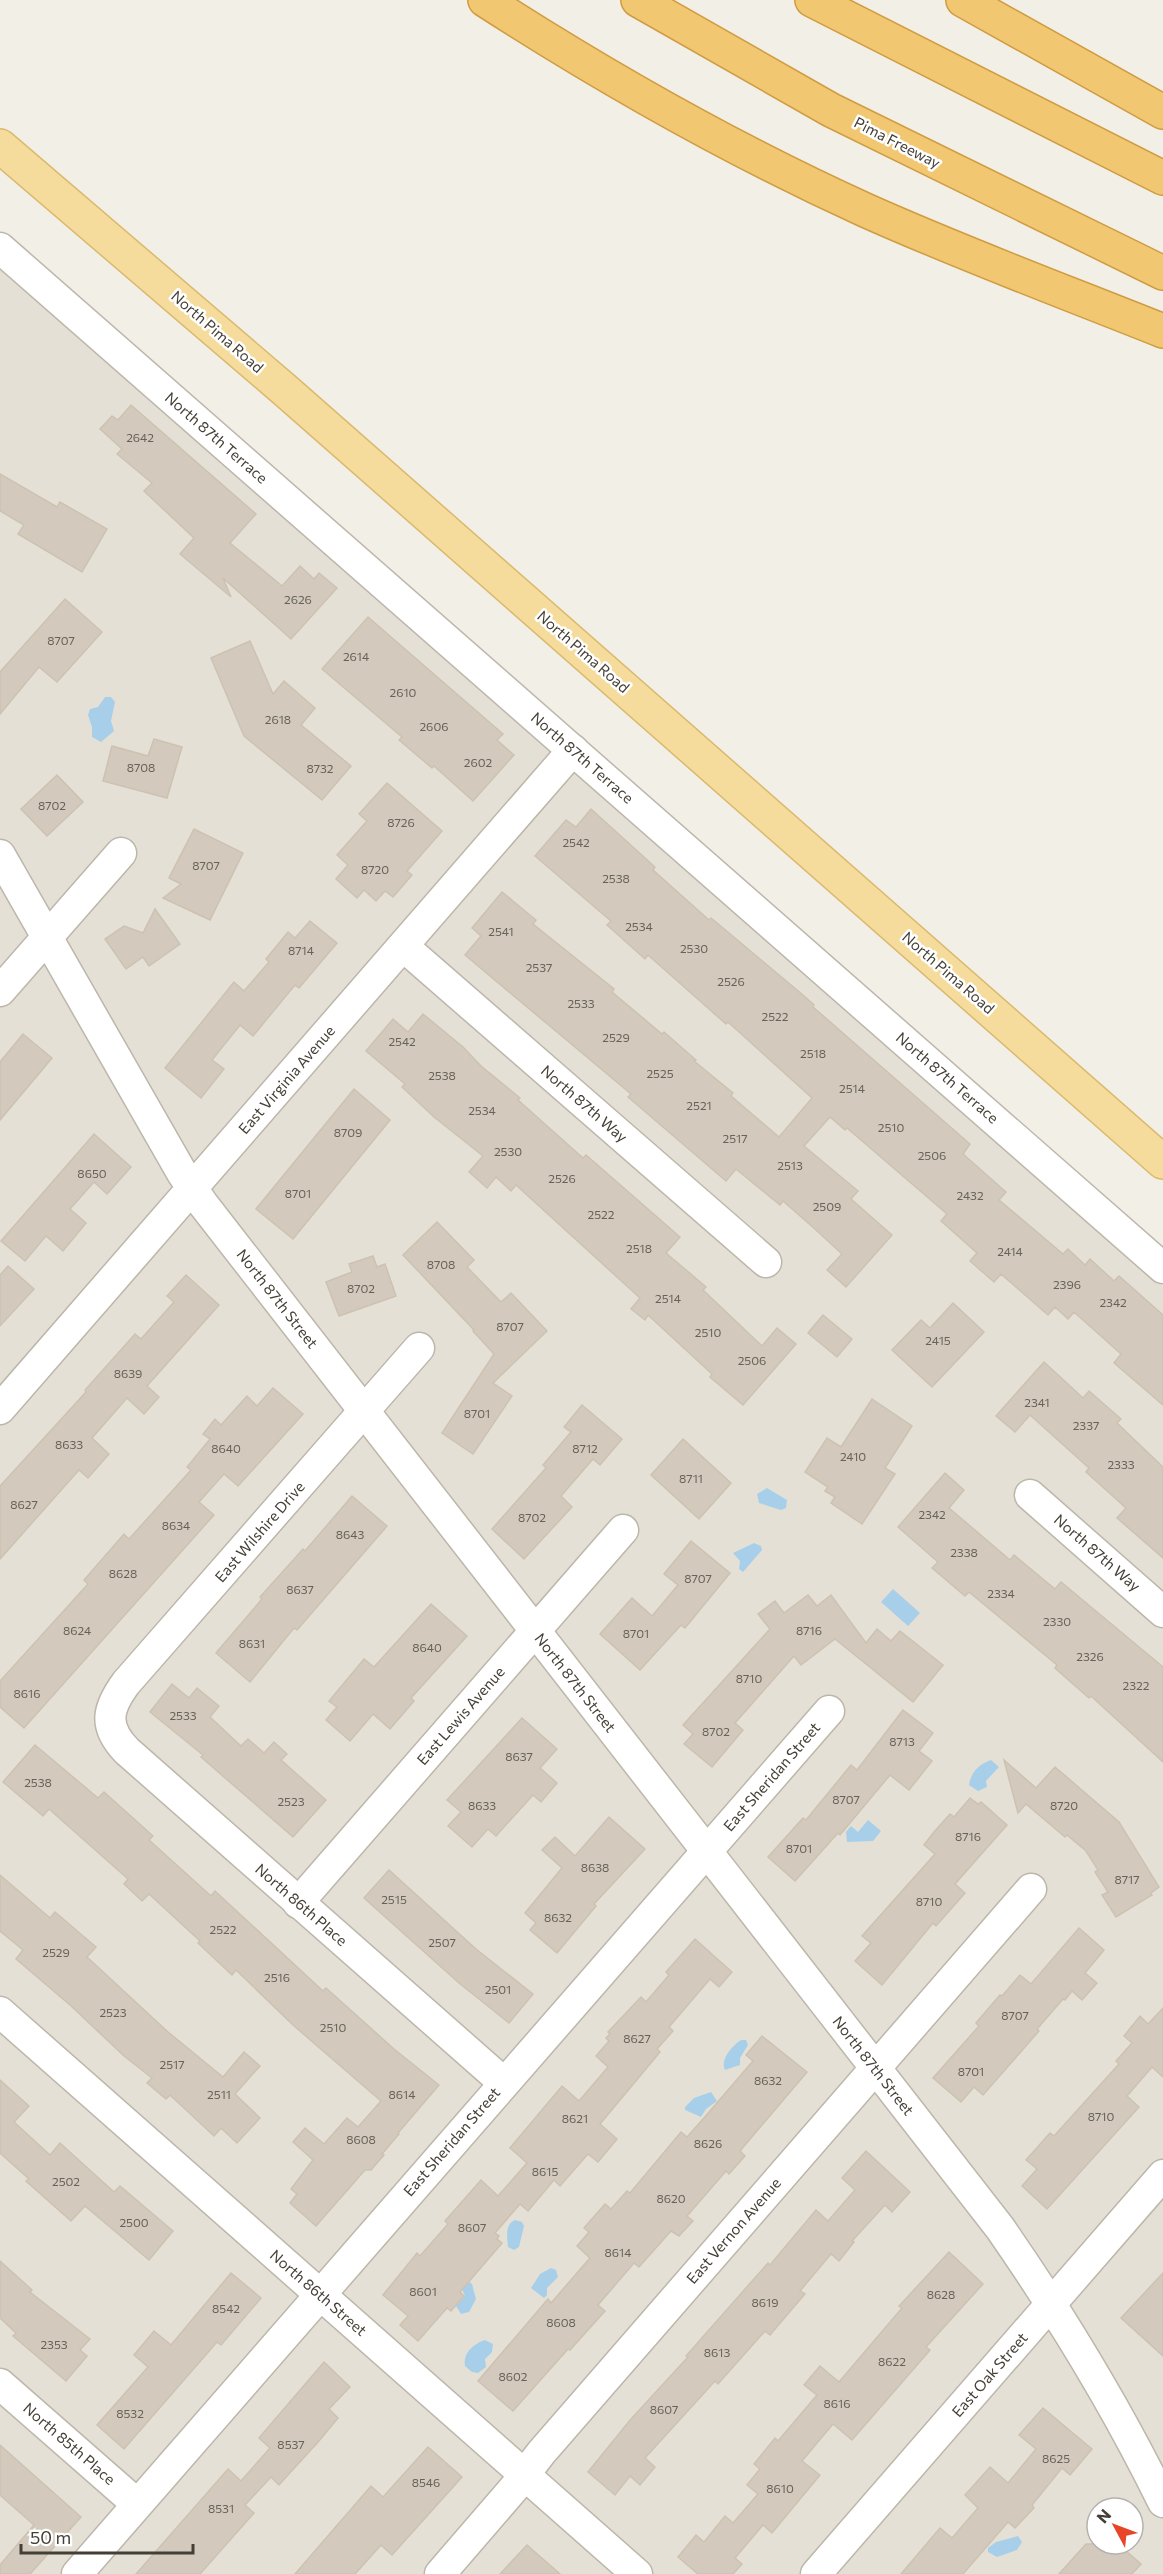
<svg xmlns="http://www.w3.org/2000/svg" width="1163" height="2574" font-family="Commissioner,sans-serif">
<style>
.residential{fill:#e5e0d5;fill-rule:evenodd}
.water{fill:#a8cfea}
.building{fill:#d3cabd;stroke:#cdc2b1;stroke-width:1.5}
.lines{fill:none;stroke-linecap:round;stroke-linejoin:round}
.minor-casing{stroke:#bdb6aa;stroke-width:33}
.major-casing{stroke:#dab96d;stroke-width:36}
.highway-casing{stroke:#d09c42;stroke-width:36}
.minor{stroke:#fff;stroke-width:30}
.major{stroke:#f6dc9c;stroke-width:33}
.highway{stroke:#f2c772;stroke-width:33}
.labels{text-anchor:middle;stroke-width:5;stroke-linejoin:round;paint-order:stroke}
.number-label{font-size:12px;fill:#686258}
.street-label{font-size:15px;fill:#443f36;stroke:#fff}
</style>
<rect width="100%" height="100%" fill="#f2efe7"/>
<path class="residential" d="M 0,247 L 547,745 L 1163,1286 L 1163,2574 L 0,2574 ZM 1097,2508 L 1133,2508 L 1133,2544 L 1097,2544 Z"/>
<g class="water">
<polygon points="105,697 111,697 115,702 111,721 114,731 101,742 92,737 92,727 88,715 90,709 98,707"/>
<polygon points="767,1488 787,1500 786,1508 781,1510 759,1503 757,1494"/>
<polygon points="754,1543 761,1546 762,1550 743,1572 739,1569 740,1561 733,1553"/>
<polygon points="893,1589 920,1613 908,1626 881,1602"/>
<path d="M 991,1760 L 999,1767 L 986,1781 L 987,1787 L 978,1791 L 969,1785 C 971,1772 979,1764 991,1760 Z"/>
<polygon points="868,1820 881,1831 873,1841 847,1842 846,1832 851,1826 858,1832"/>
<path d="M 741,2040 L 746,2040 L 748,2045 L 740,2058 L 740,2065 L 725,2070 C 720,2059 732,2046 741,2040 Z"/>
<polygon points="711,2092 717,2101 706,2109 701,2117 685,2110 685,2107 694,2098"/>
<path d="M 515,2220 L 522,2222 L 524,2226 L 519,2247 L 514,2250 L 508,2247 C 507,2236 505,2224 515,2220 Z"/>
<polygon points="551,2268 556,2270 558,2277 547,2288 547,2295 544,2298 531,2288 540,2274"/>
<polygon points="468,2281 472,2284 476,2299 469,2312 461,2314 456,2306 465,2296 461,2287"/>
<path d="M 485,2340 L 493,2344 L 492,2352 L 485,2359 L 486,2367 L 478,2373 L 472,2372 L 465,2366 C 463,2353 473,2344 485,2340 Z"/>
<polygon points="1018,2536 1022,2542 1017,2550 997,2557 988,2552 988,2548 996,2542"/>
</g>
<g class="building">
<polygon points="131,405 256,514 230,543 282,586 300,566 314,579 319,573 337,588 291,639 223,578 231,597 180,554 194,538 144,491 152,483 117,454 122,449 100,429 112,416 118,420"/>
<polygon points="0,474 57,507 60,502 107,529 82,572 18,534 24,525 0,511"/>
<polygon points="65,599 102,632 57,682 39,667 0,714 0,672"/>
<polygon points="368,617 503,734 497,740 514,755 473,801 434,766 432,768 399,740 402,737 322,669"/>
<polygon points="250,641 273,694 284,681 315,708 301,725 351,766 322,800 244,736 211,658"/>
<polygon points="154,739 182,747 167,798 103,781 112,746 148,756"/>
<polygon points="57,775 83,802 47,836 21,809"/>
<polygon points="387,783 442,831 407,871 412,875 393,897 385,891 376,901 364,890 357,898 336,879 348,865 337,855 367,821 359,814"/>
<polygon points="591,809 655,867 653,870 709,920 711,918 803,995 814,1005 813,1007 970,1144 963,1154 1006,1192 999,1200 1063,1254 1068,1249 1085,1265 1090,1259 1114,1281 1119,1276 1163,1315 1163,1405 1114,1363 1121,1354 1074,1312 1068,1319 1055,1307 1048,1315 1001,1274 994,1282 970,1261 977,1253 941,1221 947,1214 847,1128 845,1130 830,1117 804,1146 858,1191 851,1199 892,1235 846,1287 827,1270 842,1254 816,1230 783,1201 780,1205 736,1169 726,1181 628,1097 631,1094 465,955 481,936 472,928 502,892 536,920 533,924 614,989 612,992 662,1034 664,1032 696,1060 694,1061 733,1093 731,1096 779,1137 812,1098 728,1022 726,1024 648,955 645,959 607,925 611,921 535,856 566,820 576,827"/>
<polygon points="194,829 243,853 210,920 163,898 181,884 169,878"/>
<polygon points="155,909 180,944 149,966 143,957 126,969 105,939 124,926 143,933"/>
<polygon points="310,921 337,943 299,988 295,985 253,1036 240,1025 212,1060 224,1069 201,1098 165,1068 234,982 244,991 269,962 266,959 288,932 295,938"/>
<polygon points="423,1014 463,1047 481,1066 520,1098 518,1100 583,1158 586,1155 680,1237 666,1253 706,1287 703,1290 762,1346 777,1328 796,1344 743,1405 710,1377 712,1374 648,1315 645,1320 631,1309 640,1298 516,1185 511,1191 496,1177 487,1188 469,1172 483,1156 434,1117 402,1087 405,1084 366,1051 393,1019 408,1032"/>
<polygon points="23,1034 52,1058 0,1120 0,1062"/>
<polygon points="354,1089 390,1120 293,1239 256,1209"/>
<polygon points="94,1134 131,1167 107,1194 94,1182 70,1209 86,1223 63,1251 46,1236 25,1261 1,1241"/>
<polygon points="437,1222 474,1260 467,1267 501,1302 511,1293 547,1331 493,1383 512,1396 473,1454 442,1433 494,1354 473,1331 474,1330 403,1255"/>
<polygon points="373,1256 377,1267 385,1264 396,1296 339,1316 326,1282 352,1272 349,1264"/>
<polygon points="8,1266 34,1289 0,1326 0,1275"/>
<polygon points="186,1275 219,1305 147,1386 159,1397 144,1414 127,1398 92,1438 109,1454 88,1478 79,1470 0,1559 0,1486 86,1392 85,1390 135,1334 141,1339 174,1302 167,1296"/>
<polygon points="953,1303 984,1332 932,1387 892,1350 921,1320 930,1328"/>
<polygon points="823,1315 852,1339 837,1357 808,1333"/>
<polygon points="1044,1362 1083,1398 1089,1391 1121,1419 1117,1423 1163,1467 1163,1558 1117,1518 1126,1508 1086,1472 1089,1468 1030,1415 1015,1432 996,1416"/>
<polygon points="273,1388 303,1414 238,1486 224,1474 199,1502 214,1515 24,1728 0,1707 0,1681 88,1584 84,1580 124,1534 129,1539 191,1470 187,1467 210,1439 203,1434 215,1419 221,1425 247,1396 257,1406"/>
<polygon points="872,1399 912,1426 885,1468 895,1474 862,1524 831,1503 835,1497 825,1491 828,1487 805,1472 827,1438 841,1447"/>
<polygon points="582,1405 622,1439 600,1465 593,1459 561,1496 572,1507 524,1559 492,1529 546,1468 543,1465 571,1432 564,1427"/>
<polygon points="683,1439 731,1483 699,1519 651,1475"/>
<polygon points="945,1473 964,1490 949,1508 1010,1560 1014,1555 1055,1589 1061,1582 1163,1667 1163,1762 1091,1696 1089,1698 1055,1668 1057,1665 969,1592 965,1596 932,1568 938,1562 898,1527"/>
<polygon points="352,1496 387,1526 297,1630 294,1628 250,1682 216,1653 262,1599 260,1597 303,1549 305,1551"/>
<polygon points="691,1541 730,1573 685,1628 681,1625 640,1670 600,1634 632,1598 652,1616 678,1585 664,1574"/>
<polygon points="808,1595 817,1606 831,1595 866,1643 877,1629 891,1641 900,1631 943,1665 913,1702 835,1639 801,1665 794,1656 735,1723 743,1730 712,1767 684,1744 693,1734 683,1725 770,1629 758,1614 775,1601 784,1613"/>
<polygon points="431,1604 467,1636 411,1698 414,1701 390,1729 373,1714 350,1741 326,1720 337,1707 329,1701 364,1659 374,1667"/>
<polygon points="172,1684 189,1698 197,1688 219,1706 210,1717 241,1746 248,1739 264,1753 274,1742 287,1754 281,1760 326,1800 293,1837 201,1757 203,1755 150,1712"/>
<polygon points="903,1710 933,1733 919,1751 932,1761 909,1790 890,1775 840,1835 838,1833 795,1881 768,1857 803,1818 806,1820 851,1765 857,1770"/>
<polygon points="522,1718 557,1749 540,1768 557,1783 541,1802 533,1795 496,1836 488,1829 472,1847 448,1826 461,1812 447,1800"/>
<polygon points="35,1745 98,1798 104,1792 153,1836 149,1840 211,1896 215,1891 323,1991 326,1988 394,2049 439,2085 398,2133 399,2134 382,2154 384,2155 371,2170 365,2170 316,2226 290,2203 297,2194 291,2189 313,2160 293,2142 305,2128 324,2144 347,2118 358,2127 381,2101 293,2025 236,1970 232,1975 198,1943 200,1941 149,1894 142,1901 124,1884 128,1879 49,1809 43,1816 3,1782"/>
<polygon points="1004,1760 1036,1788 1055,1767 1119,1822 1159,1887 1151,1893 1152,1895 1116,1917 1102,1895 1108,1892 1095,1872 1098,1870 1086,1851 1067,1835 1065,1837 1026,1804 1018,1813"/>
<polygon points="970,1798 978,1804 981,1802 1007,1825 955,1884 965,1893 936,1926 933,1923 882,1985 855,1961 871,1943 862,1936 935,1854 924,1845 934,1832 950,1814 954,1817"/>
<polygon points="609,1817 645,1849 594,1904 596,1906 557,1953 530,1930 536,1923 525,1913 562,1868 542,1850 555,1837 575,1856"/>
<polygon points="389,1870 476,1949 533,1994 509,2023 459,1983 364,1898"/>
<polygon points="0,1875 50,1918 55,1912 96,1947 87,1957 168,2032 223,2077 244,2052 260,2066 235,2094 260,2118 237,2143 221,2128 214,2136 170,2095 166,2099 147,2083 152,2078 124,2056 70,2005 16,1959 23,1950 0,1931"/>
<polygon points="1079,1928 1104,1950 1085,1973 1097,1983 1082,2000 1072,1991 1065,2000 1063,1999 1037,2029 1039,2031 983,2095 974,2087 961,2102 933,2078 979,2026 976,2023 1000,1995 1002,1996 1020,1975 1031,1984"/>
<polygon points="695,1939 732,1972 719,1987 710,1979 669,2027 673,2031 657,2049 660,2052 600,2124 617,2139 598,2162 588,2154 560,2186 554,2180 528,2211 520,2204 495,2233 499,2236 497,2239 502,2243 460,2292 464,2296 451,2311 447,2308 418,2341 400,2325 408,2316 383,2295 417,2253 420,2256 448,2224 445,2221 481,2180 498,2196 527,2163 510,2148 562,2086 579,2101 608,2067 596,2056 609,2041 606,2038 610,2034 608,2032 641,1997 646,2002 669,1975 666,1972"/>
<polygon points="1163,2008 1163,2077 1152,2067 1127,2096 1139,2107 1047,2209 1022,2186 1037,2169 1026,2160 1050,2133 1054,2136 1119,2064 1116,2061 1132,2043 1124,2036 1140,2016 1148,2024"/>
<polygon points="762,2036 807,2072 740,2151 745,2156 729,2174 726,2171 687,2216 693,2221 679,2236 671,2231 639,2267 634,2263 598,2305 605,2311 570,2350 568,2349 513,2411 478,2381 548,2299 551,2303 590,2258 577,2246 589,2232 584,2228 605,2204 611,2209 627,2191 630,2193 681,2132 687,2137 703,2119 753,2061 746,2055"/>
<polygon points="0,2080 29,2106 14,2122 50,2155 60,2143 114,2192 120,2186 173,2231 149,2260 85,2206 71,2221 26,2181 29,2179 0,2153"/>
<polygon points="866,2151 910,2192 892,2212 885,2205 852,2241 854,2242 839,2261 831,2254 800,2291 805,2294 770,2335 765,2331 718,2384 715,2381 645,2458 655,2467 640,2485 630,2476 615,2495 588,2472 631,2419 688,2357 686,2356 768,2263 770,2265 816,2210 828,2221 855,2190 842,2178"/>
<polygon points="949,2252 983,2284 926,2347 930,2350 852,2440 833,2424 802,2461 820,2475 772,2533 763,2525 735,2558 742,2564 733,2574 698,2574 678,2557 696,2535 704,2542 725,2516 733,2523 758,2494 747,2485 760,2469 754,2464 775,2438 778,2441 817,2395 804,2385 820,2366 839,2382 902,2308 899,2306"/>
<polygon points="0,2261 32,2290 30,2292 90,2339 80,2350 87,2356 66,2381 13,2336 16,2333 0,2318"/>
<polygon points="231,2273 261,2298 221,2345 217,2342 124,2449 97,2425 148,2367 134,2355 154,2331 171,2345"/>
<polygon points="1163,2273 1163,2356 1121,2318"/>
<polygon points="324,2362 350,2387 329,2409 338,2418 319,2441 279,2485 271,2477 245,2505 254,2513 200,2574 136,2574 228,2469 241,2481 270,2448 259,2438"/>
<polygon points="1043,2408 1092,2449 1070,2475 1062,2468 1032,2505 1034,2508 1015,2528 1008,2522 963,2574 901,2574 940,2528 952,2538 978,2508 965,2495 990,2467 1008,2483 1036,2449 1019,2435"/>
<polygon points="0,2445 81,2517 30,2574 0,2574 0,2565 34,2525 0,2495"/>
<polygon points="428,2447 462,2477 392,2555 381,2545 355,2574 295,2574 371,2486 383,2497"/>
<polygon points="1086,2544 1118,2544 1141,2564 1132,2574 1059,2574"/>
<polygon points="527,2545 560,2574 500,2574"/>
</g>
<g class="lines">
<defs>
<g id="minor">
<polyline points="0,248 1163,1268"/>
<path d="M 0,855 L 182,1173 L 203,1204 L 1000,2228 C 1061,2316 1116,2406 1163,2502"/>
<polyline points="403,946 766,1262"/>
<polyline points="0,991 121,853"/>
<path d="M 419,1348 L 126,1683 C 107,1709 103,1726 127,1751 L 503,2082"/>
<polyline points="0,1409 573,750"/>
<polyline points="1030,1495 1163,1612"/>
<polyline points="298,1903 623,1530"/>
<polyline points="0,2012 637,2574"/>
<polyline points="0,2384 137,2504"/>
<polyline points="77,2574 829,1711"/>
<polyline points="440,2574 515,2487 541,2453 1031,1889"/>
<polyline points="816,2574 1163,2175"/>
</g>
<polyline id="major" points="0,146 286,391 1163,1162"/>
<g id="highway">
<path d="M 485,0 C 606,78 733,150 865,210 C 963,254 1063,291 1163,331"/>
<polyline points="638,0 831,110 1163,273"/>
<polyline points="812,0 1163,178"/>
<polyline points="963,0 1163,112"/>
</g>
</defs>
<use href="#minor" class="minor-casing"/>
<use href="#major" class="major-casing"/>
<use href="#highway" class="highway-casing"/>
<use href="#minor" class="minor"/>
<use href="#major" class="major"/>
<use href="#highway" class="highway"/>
</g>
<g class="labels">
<g class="number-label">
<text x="140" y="442">2642</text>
<text x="298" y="604">2626</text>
<text x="61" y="645">8707</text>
<text x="356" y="661">2614</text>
<text x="403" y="697">2610</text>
<text x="278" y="724">2618</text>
<text x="434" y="731">2606</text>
<text x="478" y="767">2602</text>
<text x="141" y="772">8708</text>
<text x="320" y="773">8732</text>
<text x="52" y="810">8702</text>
<text x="401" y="827">8726</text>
<text x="576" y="847">2542</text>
<text x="206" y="870">8707</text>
<text x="375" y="874">8720</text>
<text x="616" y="883">2538</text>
<text x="639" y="931">2534</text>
<text x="501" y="936">2541</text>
<text x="694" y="953">2530</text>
<text x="301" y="955">8714</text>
<text x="539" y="972">2537</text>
<text x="731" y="986">2526</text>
<text x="581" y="1008">2533</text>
<text x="775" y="1021">2522</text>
<text x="616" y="1042">2529</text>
<text x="402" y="1046">2542</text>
<text x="813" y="1058">2518</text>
<text x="660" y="1078">2525</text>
<text x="442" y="1080">2538</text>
<text x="852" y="1093">2514</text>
<text x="699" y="1110">2521</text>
<text x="482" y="1115">2534</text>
<text x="891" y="1132">2510</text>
<text x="348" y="1137">8709</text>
<text x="735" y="1143">2517</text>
<text x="508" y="1156">2530</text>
<text x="932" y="1160">2506</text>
<text x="790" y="1170">2513</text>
<text x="92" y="1178">8650</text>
<text x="562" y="1183">2526</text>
<text x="298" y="1198">8701</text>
<text x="970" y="1200">2432</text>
<text x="827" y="1211">2509</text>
<text x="601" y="1219">2522</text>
<text x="639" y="1253">2518</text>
<text x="1010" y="1256">2414</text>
<text x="441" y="1269">8708</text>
<text x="1067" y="1289">2396</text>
<text x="361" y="1293">8702</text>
<text x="668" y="1303">2514</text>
<text x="1113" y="1307">2342</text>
<text x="510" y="1331">8707</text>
<text x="708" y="1337">2510</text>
<text x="938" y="1345">2415</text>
<text x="752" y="1365">2506</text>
<text x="128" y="1378">8639</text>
<text x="1037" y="1407">2341</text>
<text x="477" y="1418">8701</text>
<text x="1086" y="1430">2337</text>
<text x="69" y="1449">8633</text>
<text x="226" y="1453">8640</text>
<text x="585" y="1453">8712</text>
<text x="853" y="1461">2410</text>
<text x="1121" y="1469">2333</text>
<text x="691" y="1483">8711</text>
<text x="24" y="1509">8627</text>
<text x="932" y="1519">2342</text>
<text x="532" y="1522">8702</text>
<text x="176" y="1530">8634</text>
<text x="350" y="1539">8643</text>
<text x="964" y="1557">2338</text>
<text x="123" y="1578">8628</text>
<text x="698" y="1583">8707</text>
<text x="300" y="1594">8637</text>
<text x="1001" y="1598">2334</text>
<text x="1057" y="1626">2330</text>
<text x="77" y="1635">8624</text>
<text x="809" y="1635">8716</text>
<text x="636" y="1638">8701</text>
<text x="252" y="1648">8631</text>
<text x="427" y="1652">8640</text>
<text x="1090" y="1661">2326</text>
<text x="749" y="1683">8710</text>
<text x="1136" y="1690">2322</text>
<text x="27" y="1698">8616</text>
<text x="183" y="1720">2533</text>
<text x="716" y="1736">8702</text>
<text x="902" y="1746">8713</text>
<text x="519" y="1761">8637</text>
<text x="38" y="1787">2538</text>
<text x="846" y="1804">8707</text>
<text x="291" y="1806">2523</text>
<text x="482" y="1810">8633</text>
<text x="1064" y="1810">8720</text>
<text x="968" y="1841">8716</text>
<text x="799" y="1853">8701</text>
<text x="595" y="1872">8638</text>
<text x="1127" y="1884">8717</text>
<text x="394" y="1904">2515</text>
<text x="929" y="1906">8710</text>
<text x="558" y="1922">8632</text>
<text x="223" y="1934">2522</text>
<text x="442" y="1947">2507</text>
<text x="56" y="1957">2529</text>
<text x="277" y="1982">2516</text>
<text x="498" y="1994">2501</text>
<text x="113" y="2017">2523</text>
<text x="1015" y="2020">8707</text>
<text x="333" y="2032">2510</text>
<text x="637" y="2043">8627</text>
<text x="172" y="2069">2517</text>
<text x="971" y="2076">8701</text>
<text x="768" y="2085">8632</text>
<text x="219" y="2099">2511</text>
<text x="402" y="2099">8614</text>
<text x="1101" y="2121">8710</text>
<text x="575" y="2123">8621</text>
<text x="361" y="2144">8608</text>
<text x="708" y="2148">8626</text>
<text x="545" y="2176">8615</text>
<text x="66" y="2186">2502</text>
<text x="671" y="2203">8620</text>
<text x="134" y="2227">2500</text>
<text x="472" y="2232">8607</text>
<text x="618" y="2257">8614</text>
<text x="423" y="2296">8601</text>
<text x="941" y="2299">8628</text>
<text x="765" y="2307">8619</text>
<text x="226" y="2313">8542</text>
<text x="561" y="2327">8608</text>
<text x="54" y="2349">2353</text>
<text x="717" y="2357">8613</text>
<text x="892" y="2366">8622</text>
<text x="513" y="2381">8602</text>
<text x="837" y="2408">8616</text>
<text x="664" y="2414">8607</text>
<text x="130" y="2418">8532</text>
<text x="291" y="2449">8537</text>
<text x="1056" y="2463">8625</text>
<text x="426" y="2487">8546</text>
<text x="780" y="2493">8610</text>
<text x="221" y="2513">8531</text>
</g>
<g class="street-label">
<text transform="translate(897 143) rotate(27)" y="5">Pima Freeway</text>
<text transform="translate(217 332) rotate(41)" y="5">North Pima Road</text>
<text transform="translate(216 438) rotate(41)" y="5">North 87th Terrace</text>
<text transform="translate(583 652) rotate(41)" y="5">North Pima Road</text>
<text transform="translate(582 758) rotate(41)" y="5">North 87th Terrace</text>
<text transform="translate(948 973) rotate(41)" y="5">North Pima Road</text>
<text transform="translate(947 1078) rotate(41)" y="5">North 87th Terrace</text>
<text transform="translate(287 1080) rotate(-49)" y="5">East Virginia Avenue</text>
<text transform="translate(584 1104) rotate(41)" y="5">North 87th Way</text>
<text transform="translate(277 1299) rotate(52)" y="5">North 87th Street</text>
<text transform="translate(260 1532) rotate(-49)" y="5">East Wilshire Drive</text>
<text transform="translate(1097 1553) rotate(41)" y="5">North 87th Way</text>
<text transform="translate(575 1683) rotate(52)" y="5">North 87th Street</text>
<text transform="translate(461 1716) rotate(-49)" y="5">East Lewis Avenue</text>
<text transform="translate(772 1777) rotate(-49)" y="5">East Sheridan Street</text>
<text transform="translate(301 1905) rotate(41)" y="5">North 86th Place</text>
<text transform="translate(873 2066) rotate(52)" y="5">North 87th Street</text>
<text transform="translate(452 2142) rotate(-49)" y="5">East Sheridan Street</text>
<text transform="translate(734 2231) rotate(-49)" y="5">East Vernon Avenue</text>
<text transform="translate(318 2293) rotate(41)" y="5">North 86th Street</text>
<text transform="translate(990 2375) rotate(-49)" y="5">East Oak Street</text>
<text transform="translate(69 2444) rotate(41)" y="5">North 85th Place</text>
</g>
</g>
<g transform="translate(1115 2526) rotate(311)"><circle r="28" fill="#ffffff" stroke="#b4b2af" stroke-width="1.5"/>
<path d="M0-4.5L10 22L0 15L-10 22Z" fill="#e84428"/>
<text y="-9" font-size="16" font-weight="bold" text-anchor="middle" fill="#443f36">N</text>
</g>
<path d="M21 2544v9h172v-9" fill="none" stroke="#443f36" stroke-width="3"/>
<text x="30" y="2544" font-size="18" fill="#443f36" stroke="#ffffff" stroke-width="4.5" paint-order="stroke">50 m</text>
</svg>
